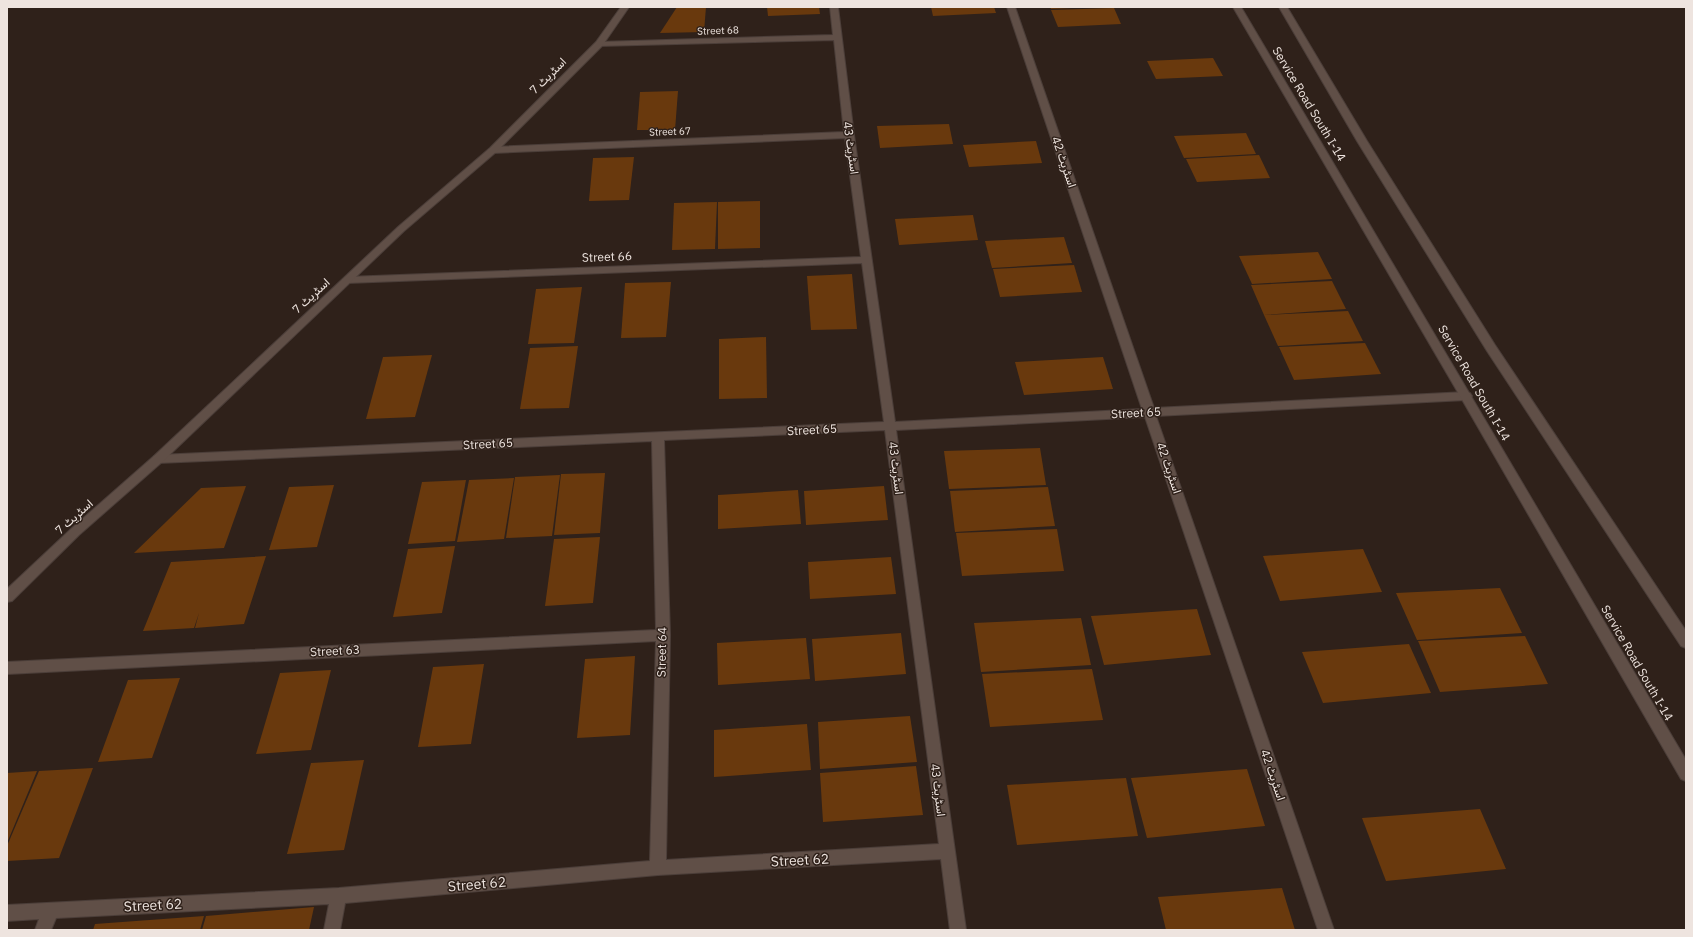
<svg xmlns="http://www.w3.org/2000/svg" width="1693" height="937" font-family="'IBM Plex Sans',Vazirmatn,sans-serif">
<style>
.building{fill:#69390d}
.lines{fill:none;stroke-linecap:round;stroke-linejoin:round}
.street-casing{stroke:#4b3e39;stroke-width:2}
.secondary-casing{stroke:#4b3e39;stroke-width:2}
.street{fill:#604f47;fill-rule:evenodd}
.secondary{fill:#604f47;fill-rule:evenodd}
.labels{text-anchor:middle;stroke-width:3;stroke-linejoin:round;paint-order:stroke}
.far-street-label{font-size:10px;fill:#eee4df;stroke:#2f211a}
.street-label{font-size:12px;fill:#eee4df;stroke:#2f211a}
.near-street-label{font-size:14px;fill:#eee4df;stroke:#2f211a}
</style>
<rect width="100%" height="100%" fill="#2f211a"/>
<g class="building">
<polygon points="677,7 706,7 704,32 660,33"/>
<polygon points="767,7 819,7 820,14 768,16"/>
<polygon points="931,7 994,7 996,13 933,16"/>
<polygon points="1050,7 1072,7 1072,8 1051,9"/>
<polygon points="1114,8 1121,24 1058,27 1051,10"/>
<polygon points="1213,58 1223,76 1156,79 1147,61"/>
<polygon points="678,91 675,130 637,130 640,92"/>
<polygon points="949,124 953,144 880,148 877,126"/>
<polygon points="1246,133 1256,154 1184,158 1174,136"/>
<polygon points="1036,141 1042,163 969,167 963,145"/>
<polygon points="1259,155 1270,178 1197,182 1186,159"/>
<polygon points="634,157 629,200 589,201 593,158"/>
<polygon points="760,201 760,248 718,249 718,202"/>
<polygon points="717,202 715,249 672,250 674,203"/>
<polygon points="973,215 978,240 899,245 895,219"/>
<polygon points="1064,237 1072,263 992,268 985,241"/>
<polygon points="1318,252 1332,279 1252,284 1239,256"/>
<polygon points="1074,265 1082,292 1000,297 993,269"/>
<polygon points="852,274 857,329 811,330 807,276"/>
<polygon points="1332,281 1346,309 1264,315 1251,285"/>
<polygon points="671,282 666,337 621,338 625,283"/>
<polygon points="582,287 574,343 528,344 536,289"/>
<polygon points="1348,311 1363,341 1278,346 1264,315"/>
<polygon points="766,337 767,398 719,399 719,339"/>
<polygon points="1365,343 1381,374 1294,380 1279,347"/>
<polygon points="578,346 569,408 520,409 530,348"/>
<polygon points="432,355 415,417 366,419 383,357"/>
<polygon points="1103,357 1113,389 1024,395 1015,362"/>
<polygon points="1040,448 1046,485 949,489 944,451"/>
<polygon points="605,473 600,533 554,535 561,474"/>
<polygon points="560,475 552,536 506,538 515,477"/>
<polygon points="514,478 504,539 457,542 469,480"/>
<polygon points="466,480 455,541 408,544 422,482"/>
<polygon points="334,485 317,547 269,550 289,487"/>
<polygon points="246,486 224,548 134,553 201,488"/>
<polygon points="884,486 888,520 806,525 804,491"/>
<polygon points="1048,487 1055,526 955,532 950,491"/>
<polygon points="798,490 801,524 718,529 718,495"/>
<polygon points="1057,529 1064,571 962,576 956,533"/>
<polygon points="600,537 593,603 545,606 554,539"/>
<polygon points="455,546 442,613 393,617 408,549"/>
<polygon points="1363,549 1382,592 1280,601 1263,556"/>
<polygon points="266,556 244,624 195,628 199,613 194,628 143,631 171,562"/>
<polygon points="891,557 896,594 810,599 808,562"/>
<polygon points="1500,588 1522,633 1417,640 1396,593"/>
<polygon points="1197,609 1211,655 1104,665 1091,616"/>
<polygon points="1081,618 1091,665 981,672 974,623"/>
<polygon points="901,633 906,674 815,681 812,639"/>
<polygon points="1525,636 1548,684 1440,692 1418,641"/>
<polygon points="806,638 810,679 718,685 717,643"/>
<polygon points="1409,644 1431,693 1323,703 1302,652"/>
<polygon points="635,656 630,735 577,738 585,659"/>
<polygon points="484,664 471,744 418,747 433,667"/>
<polygon points="1092,669 1103,720 990,727 982,674"/>
<polygon points="331,670 311,750 256,754 280,673"/>
<polygon points="180,678 152,758 98,762 128,680"/>
<polygon points="910,716 917,762 820,769 818,722"/>
<polygon points="807,724 811,770 714,777 714,730"/>
<polygon points="364,760 344,850 287,854 311,763"/>
<polygon points="916,766 923,815 823,822 820,773"/>
<polygon points="93,768 59,858 7,861 7,846 39,771"/>
<polygon points="1247,769 1265,826 1147,838 1131,778"/>
<polygon points="37,771 7,843 7,773"/>
<polygon points="1126,778 1138,836 1017,845 1007,785"/>
<polygon points="1480,809 1506,869 1386,881 1362,818"/>
<polygon points="1282,888 1295,930 1166,930 1158,897"/>
<polygon points="314,907 309,930 202,930 206,916"/>
<polygon points="204,916 200,930 93,930 95,924"/>
</g>
<g class="lines">
<defs>
<path id="street" d="M 830,7 L 838,7 L 854,135 L 895,422 L 1142,409 L 1007,7 L 1015,7 L 1154,408 L 1466,392 L 1470,393 L 1472,396 L 1470,399 L 1466,400 L 1156,416 L 1334,930 L 1318,930 L 1145,417 L 896,430 L 966,930 L 950,930 L 941,859 L 658,875 L 345,903 L 340,930 L 324,930 L 329,904 L 56,918 L 51,930 L 35,930 L 39,919 L 7,921 L 7,905 L 339,888 L 650,861 L 656,641 L 7,674 L 7,662 L 656,630 L 652,441 L 158,463 L 154,462 L 152,459 L 154,456 L 158,455 L 884,422 L 862,263 L 347,283 L 342,280 L 347,277 L 861,257 L 845,138 L 493,153 L 488,150 L 493,147 L 844,132 L 834,40 L 599,46 L 595,44 L 599,42 L 833,35 ZM 885,430 L 939,844 L 666,860 L 670,635 L 664,440 Z"/>
<g id="secondary">
<polygon points="621,7 629,7 602,46 496,152 404,231 162,462 79,535 12,601 7,602 7,589 71,529 154,456 398,227 490,148 596,42"/>
<polygon points="1233,7 1241,7 1686,760 1686,781 1681,779 1460,396"/>
<polygon points="1279,7 1287,7 1367,141 1495,345 1686,631 1686,648 1681,646 1487,351 1357,141"/>
</g>
</defs>
<use href="#street" class="street-casing"/>
<use href="#secondary" class="secondary-casing"/>
<use href="#street" class="street"/>
<use href="#secondary" class="secondary"/>
</g>
<g class="labels">
<g class="far-street-label">
<text transform="translate(718 30) rotate(-2)" y="4">Street 68</text>
<text transform="translate(670 131) rotate(-2)" y="4">Street 67</text>
</g>
<g class="street-label">
<text transform="translate(548 76) rotate(-45)" y="4">اسٹریٹ 7</text>
<text transform="translate(1309 104) rotate(59)" y="4">Service Road South I-14</text>
<text transform="translate(851 148) rotate(82)" y="4">اسٹریٹ 43</text>
<text transform="translate(1064 162) rotate(71)" y="4">اسٹریٹ 42</text>
<text transform="translate(607 257) rotate(-2)" y="4">Street 66</text>
<text transform="translate(311 296) rotate(-43)" y="4">اسٹریٹ 7</text>
<text transform="translate(1474 383) rotate(60)" y="4">Service Road South I-14</text>
<text transform="translate(1136 413) rotate(-3)" y="4">Street 65</text>
<text transform="translate(812 430) rotate(-3)" y="4">Street 65</text>
<text transform="translate(488 444) rotate(-3)" y="4">Street 65</text>
<text transform="translate(896 468) rotate(83)" y="4">اسٹریٹ 43</text>
<text transform="translate(1169 468) rotate(71)" y="4">اسٹریٹ 42</text>
<text transform="translate(74 517) rotate(-42)" y="4">اسٹریٹ 7</text>
<text transform="translate(335 651) rotate(-3)" y="4">Street 63</text>
<text transform="translate(662 652) rotate(-89)" y="4">Street 64</text>
<text transform="translate(1637 663) rotate(60)" y="4">Service Road South I-14</text>
<text transform="translate(1273 775) rotate(71)" y="4">اسٹریٹ 42</text>
<text transform="translate(938 790) rotate(83)" y="4">اسٹریٹ 43</text>
</g>
<g class="near-street-label">
<text transform="translate(800 860) rotate(-3)" y="5">Street 62</text>
<text transform="translate(477 884) rotate(-5)" y="5">Street 62</text>
<text transform="translate(153 905) rotate(-3)" y="5">Street 62</text>
</g>
</g>
<rect width="1693" height="937" fill="none" stroke="#eee4df" stroke-width="16"/>
</svg>
